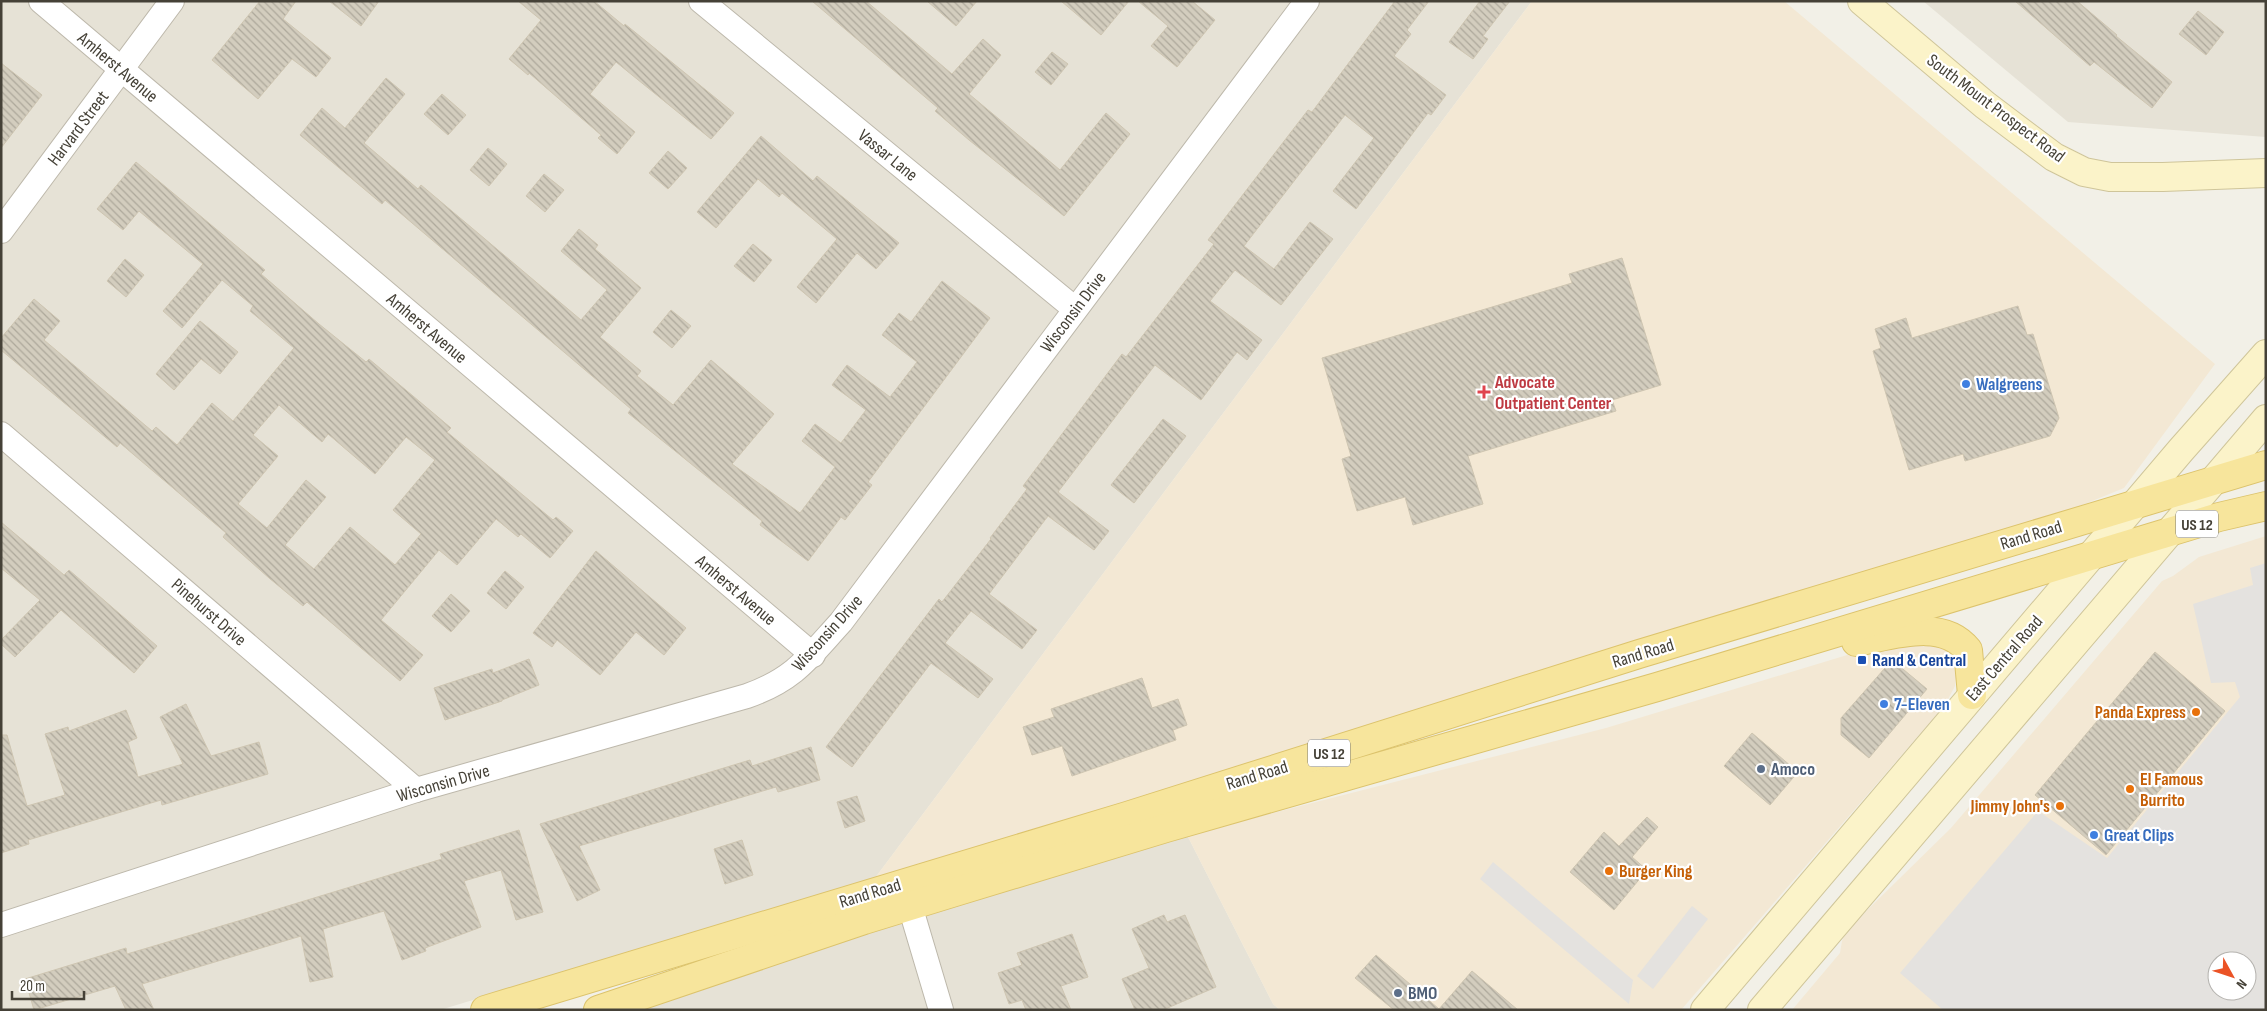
<svg xmlns="http://www.w3.org/2000/svg" width="2267" height="1011" font-family="'Sofia Sans Condensed',sans-serif">
<style>
.residential{fill:#e6e2d6}
.commercial{fill:#f3e8d4;fill-rule:evenodd}
.parking{fill:#e4e2df;fill-rule:evenodd}
.building{fill:url(#building-back-hatch);stroke:#cec5b1;fill-rule:evenodd}
.lines{fill:none;stroke-linecap:round;stroke-linejoin:round}
.minor-casing{stroke:#bdb8ab;stroke-width:26}
.secondary-casing{stroke:#cfc59a;stroke-width:30}
.primary-casing{stroke:#dcc36c;stroke-width:30}
.minor{stroke:#fff;stroke-width:24}
.secondary{stroke:#fbf3c9;stroke-width:28}
.primary{stroke:#f7e59c;stroke-width:28}
.shop-dot{fill:#3f7fe0;stroke:#fff;stroke-width:2}
.health-dot{fill:#e0444e;stroke:#fff;stroke-width:2}
.transit-dot{fill:#1a4fb4;stroke:#fff;stroke-width:2}
.food-dot{fill:#e8710a;stroke:#fff;stroke-width:2}
.service-dot{fill:#5c6f8a;stroke:#fff;stroke-width:2}
.labels{text-anchor:middle;stroke-width:4.5;stroke-linejoin:round;paint-order:stroke}
.shield{fill:#fff;stroke:#7d7a73;stroke-width:1}
.shield-label{font-size:16px;font-weight:bold;fill:#454137}
.street-label{font-size:18px;fill:#454137;stroke:#fff}
.health-label{font-size:18px;font-weight:bold;fill:#be3a42;stroke:#fff;text-anchor:start}
.shop-label{font-size:18px;font-weight:bold;fill:#366cbe;stroke:#fff;text-anchor:start}
.transit-label{font-size:18px;font-weight:bold;fill:#164399;stroke:#fff;text-anchor:start}
.food-label{font-size:18px;font-weight:bold;fill:#c56008;stroke:#fff;text-anchor:end}
.service-label{font-size:18px;font-weight:bold;fill:#4e5e75;stroke:#fff;text-anchor:start}
</style>
<defs>
<pattern id="building-back-hatch" width="6" height="6" patternUnits="userSpaceOnUse" patternTransform="scale(1.25)"><rect width="6" height="6" fill="#d3cdbe"/><path d="M-1 5l2 2M0 0l6 6M5-1l2 2" fill="none" stroke="#ada89b"/></pattern>
</defs>
<rect width="100%" height="100%" fill="#f2f0e7"/>
<g class="residential">
<polygon points="1,1 1532,1 875,878 440,1010 1,1010"/>
<polygon points="1923,1 2266,1 2266,137 2068,122"/>
<polygon points="1187,835 1273,1004 1280,1010 636,1010 866,931"/>
</g>
<g class="commercial">
<polygon points="1532,1 1784,1 2215,364 2124,488 2070,510 1662,633 1250,765 875,878"/>
<path d="M 2266,536 L 2266,1010 L 1792,1010 L 1840,953 L 1842,941 L 1847,930 L 1951,828 L 2162,581 L 2173,576 L 2199,557 ZM 2217,961 L 2247,961 L 2247,991 L 2217,991 Z"/>
<polygon points="1918,640 1944,648 1953,660 1956,675 1955,686 1945,705 1681,1010 1280,1010 1273,1004 1187,835 1606,728 1890,642"/>
</g>
<g class="parking">
<path d="M 2266,563 L 2266,1010 L 1943,1010 L 1900,973 L 2038,811 L 2107,858 L 2240,697 L 2235,682 L 2211,683 L 2193,604 L 2253,585 L 2250,568 ZM 2217,961 L 2247,961 L 2247,991 L 2217,991 Z"/>
<polygon points="1493,862 1633,980 1629,1004 1480,879"/>
<polygon points="1692,906 1708,919 1653,989 1637,976"/>
</g>
<g class="building">
<polygon points="260,1 296,1 283,19 331,58 316,77 292,59 258,99 212,60"/>
<polygon points="329,1 379,1 361,26"/>
<polygon points="518,1 594,1 624,26 625,24 734,113 711,139 616,62 590,94 635,132 617,154 598,138 601,135 529,73 528,75 509,59 541,20"/>
<polygon points="812,1 866,1 952,74 983,39 1001,55 969,94 1060,170 1106,113 1130,134 1064,216 969,140 935,111 938,108"/>
<polygon points="927,1 977,1 956,26"/>
<polygon points="1061,1 1129,1 1101,35"/>
<polygon points="1138,1 1192,1 1215,20 1177,67 1151,46 1168,26"/>
<polygon points="1395,1 1429,1 1407,30 1411,34 1394,56 1446,95 1431,115 1428,113 1356,209 1333,191 1374,138 1345,115 1244,246 1274,269 1310,222 1333,239 1281,305 1235,270 1210,301 1262,340 1247,360 1237,352 1201,400 1155,365 1058,492 1109,531 1094,550 1048,516 989,594 1037,630 1022,649 971,611 945,643 993,679 978,698 931,663 852,767 826,747 939,599 942,602 991,539 990,538 1027,489 1023,486 1122,354 1126,357 1214,244 1208,240 1308,110 1312,112"/>
<polygon points="1480,1 1510,1 1483,36 1488,39 1473,59 1449,42"/>
<polygon points="2015,1 2077,1 2117,35 2116,36 2172,82 2152,108 2094,62 2090,66"/>
<polygon points="2198,11 2224,32 2206,55 2179,34"/>
<polygon points="1052,52 1068,64 1051,85 1035,72"/>
<polygon points="1,63 42,95 1,148"/>
<polygon points="386,78 405,94 364,143 418,189 421,185 581,320 607,290 561,251 579,229 598,245 595,249 641,288 600,337 641,371 637,376 673,405 711,360 774,414 732,464 800,513 835,467 802,441 815,424 841,443 866,410 832,385 847,365 890,397 917,362 882,335 899,313 911,322 942,281 990,318 868,482 872,485 845,520 841,517 808,561 760,525 762,521 628,413 631,409 385,200 382,204 300,135 322,108 345,128"/>
<polygon points="442,94 466,115 448,135 424,114"/>
<polygon points="761,136 813,181 817,176 899,243 876,269 857,253 816,303 797,287 837,239 782,193 779,197 758,179 716,228 697,212"/>
<polygon points="488,148 507,164 489,186 470,170"/>
<polygon points="668,151 687,168 668,189 649,173"/>
<path d="M 136,162 L 265,270 L 261,274 L 319,324 L 366,362 L 369,359 L 451,428 L 447,432 L 553,520 L 556,517 L 573,531 L 550,558 L 521,534 L 518,537 L 496,519 L 457,565 L 439,550 L 381,620 L 423,655 L 400,681 L 307,602 L 303,606 L 269,578 L 223,537 L 226,533 L 120,443 L 117,447 L 1,350 L 1,338 L 34,299 L 60,321 L 44,340 L 152,431 L 156,427 L 177,445 L 212,403 L 233,421 L 294,348 L 250,311 L 253,306 L 222,280 L 182,328 L 163,311 L 203,264 L 139,211 L 123,230 L 97,209 ZM 279,405 L 322,442 L 328,434 L 375,474 L 406,437 L 435,460 L 393,510 L 421,534 L 395,565 L 350,527 L 314,569 L 285,545 L 326,497 L 306,480 L 267,528 L 238,504 L 278,456 L 253,435 Z"/>
<polygon points="544,174 564,190 545,212 526,196"/>
<polygon points="753,244 772,260 754,282 734,266"/>
<polygon points="1622,258 1661,385 1612,400 1616,411 1468,456 1483,504 1413,525 1405,497 1357,511 1342,459 1351,456 1322,358 1572,283 1569,274"/>
<polygon points="125,259 144,275 126,297 107,281"/>
<polygon points="2018,306 2027,335 2033,334 2059,418 2050,436 1965,461 1963,454 1909,470 1873,351 1881,348 1875,329 1906,318 1912,338"/>
<polygon points="671,310 691,326 672,348 653,332"/>
<polygon points="200,321 238,352 220,374 201,359 174,390 156,374"/>
<polygon points="1163,419 1186,436 1134,503 1111,485"/>
<polygon points="1,522 64,575 69,570 157,646 134,673 61,610 15,657 1,644 1,640 40,600 1,568"/>
<polygon points="596,551 686,628 664,655 636,632 600,675 557,640 552,647 533,633"/>
<polygon points="505,571 524,587 506,609 487,593"/>
<polygon points="451,594 470,611 451,632 432,616"/>
<polygon points="2155,652 2225,711 2106,855 2035,795"/>
<polygon points="529,659 539,685 502,700 502,701 445,720 434,688 492,669 493,673"/>
<polygon points="1892,660 1927,689 1869,758 1841,735 1841,718"/>
<polygon points="1142,678 1152,708 1178,699 1187,725 1173,730 1176,740 1072,776 1062,746 1032,755 1023,727 1054,717 1051,709"/>
<polygon points="186,704 211,756 259,742 268,774 162,805 161,800 28,840 29,844 1,853 1,735 7,735 27,806 65,795 45,734 68,727 69,731 126,710 137,738 128,742 138,777 183,764 160,717"/>
<polygon points="1752,733 1798,772 1770,805 1724,766"/>
<polygon points="811,747 820,780 778,792 776,787 579,846 600,890 577,901 540,824 750,760 752,766"/>
<polygon points="857,796 865,821 845,828 837,802"/>
<polygon points="1647,817 1658,827 1632,857 1647,870 1614,910 1570,872 1604,832 1619,846"/>
<polygon points="519,830 543,912 516,920 501,870 464,881 481,927 425,948 426,951 402,960 384,911 323,929 333,977 310,982 301,936 142,984 154,1010 126,1010 115,986 34,1010 25,979 126,948 127,954 245,919 442,859 440,854"/>
<polygon points="742,840 753,875 725,884 714,849"/>
<polygon points="1164,915 1167,922 1185,915 1216,987 1163,1010 1135,1010 1122,979 1149,968 1132,929"/>
<polygon points="1072,934 1088,977 1061,986 1071,1010 1026,1010 1022,1000 1009,1004 998,973 1022,965 1017,953"/>
<polygon points="1376,955 1439,1009 1472,971 1518,1010 1394,1010 1355,978"/>
</g>
<g class="lines">
<defs>
<g id="minor">
<polyline points="41,1 813,655"/>
<polyline points="701,1 1075,309"/>
<polyline points="1,231 172,1"/>
<polyline points="1,434 416,790"/>
<polyline points="913,916 941,1010"/>
<path d="M 1,925 L 416,790 L 747,696 C 795,679 809,657 841,622 L 1307,1"/>
</g>
<g id="secondary">
<polyline points="1862,1 1985,105 2054,157 2084,172 2110,177 2163,177 2266,173"/>
<polyline points="1705,1010 2181,450 2266,354"/>
<polyline points="1762,1010 2266,419"/>
</g>
<g id="primary">
<path d="M 1856,642 C 1891,636 1942,617 1968,650 L 1972,695"/>
<polyline points="485,1010 1127,816 1639,654 2266,465"/>
<polyline points="598,1010 864,920 955,892 1166,828 1657,687 2219,517 2266,506"/>
</g>
</defs>
<use href="#minor" class="minor-casing"/>
<use href="#secondary" class="secondary-casing"/>
<use href="#primary" class="primary-casing"/>
<use href="#minor" class="minor"/>
<use href="#secondary" class="secondary"/>
<use href="#primary" class="primary"/>
</g>
<g class="shop-dot">
<circle cx="1966" cy="384" r="5"/>
<circle cx="1884" cy="704" r="5"/>
<circle cx="2094" cy="835" r="5"/>
</g>
<path class="health-dot" d="M1481.5 384.5h5v5h5v5h-5v5h-5v-5h-5v-5h5z"/>
<rect class="transit-dot" x="1857" y="655" width="10" height="10" rx="2.5"/>
<g class="food-dot">
<circle cx="2196" cy="712" r="5"/>
<circle cx="2130" cy="789" r="5"/>
<circle cx="2060" cy="806" r="5"/>
<circle cx="1609" cy="871" r="5"/>
</g>
<g class="service-dot">
<circle cx="1761" cy="769" r="5"/>
<circle cx="1398" cy="993" r="5"/>
</g>
<g class="labels">
<g class="shield">
<rect x="2176" y="510.5" width="42" height="27" rx="4"/>
<rect x="1308" y="739.5" width="42" height="27" rx="4"/>
</g>
<g class="shield-label">
<text x="2197" y="530">US 12</text>
<text x="1329" y="759">US 12</text>
</g>
<g class="street-label">
<text transform="translate(118 67) rotate(40)" y="6">Amherst Avenue</text>
<text transform="translate(1996 108) rotate(37)" y="6">South Mount Prospect Road</text>
<text transform="translate(78 128) rotate(-53)" y="6">Harvard Street</text>
<text transform="translate(888 155) rotate(39)" y="6">Vassar Lane</text>
<text transform="translate(1073 312) rotate(-53)" y="6">Wisconsin Drive</text>
<text transform="translate(427 328) rotate(40)" y="6">Amherst Avenue</text>
<text transform="translate(2031 535) rotate(-17)" y="6">Rand Road</text>
<text transform="translate(736 590) rotate(40)" y="6">Amherst Avenue</text>
<text transform="translate(209 612) rotate(41)" y="6">Pinehurst Drive</text>
<text transform="translate(827 633) rotate(-48)" y="6">Wisconsin Drive</text>
<text transform="translate(1643 653) rotate(-17)" y="6">Rand Road</text>
<text transform="translate(2004 658) rotate(-49)" y="6">East Central Road</text>
<text transform="translate(1257 775) rotate(-17)" y="6">Rand Road</text>
<text transform="translate(443 783) rotate(-16)" y="6">Wisconsin Drive</text>
<text transform="translate(870 893) rotate(-17)" y="6">Rand Road</text>
</g>
<g class="health-label">
<text x="1495" y="388">Advocate<tspan x="1495" dy="21">Outpatient Center</tspan></text>
</g>
<g class="shop-label">
<text x="1976" y="390">Walgreens</text>
<text x="1894" y="710">7-Eleven</text>
<text x="2104" y="841">Great Clips</text>
</g>
<g class="transit-label">
<text x="1872" y="666">Rand &amp; Central</text>
</g>
<g class="food-label">
<text x="2186" y="718">Panda Express</text>
<text x="2140" y="785" text-anchor="start">El Famous<tspan x="2140" dy="21">Burrito</tspan></text>
<text x="2050" y="812">Jimmy John's</text>
<text x="1619" y="877" text-anchor="start">Burger King</text>
</g>
<g class="service-label">
<text x="1771" y="775">Amoco</text>
<text x="1408" y="999">BMO</text>
</g>
</g>
<rect width="2267" height="1011" fill="none" stroke="#454137" stroke-width="5"/>
<g transform="translate(2232 976) rotate(130)"><circle r="24" fill="#ffffff" stroke="#b5b3af"/>
<path d="M0-4L9 19L0 12L-9 19Z" fill="#eb5326"/>
<text y="-8" font-size="14" font-weight="bold" text-anchor="middle" fill="#454137">N</text>
</g>
<path d="M12 991v8h72v-8" fill="none" stroke="#454137" stroke-width="2.5"/>
<text x="20" y="991" font-size="15" fill="#454137" stroke="#ffffff" stroke-width="4" paint-order="stroke">20 m</text>
</svg>
